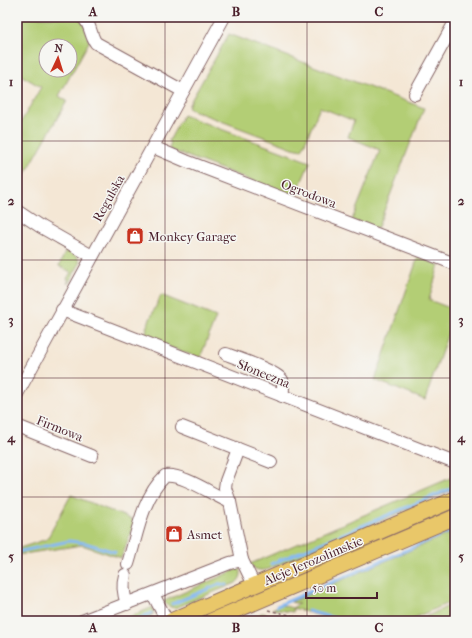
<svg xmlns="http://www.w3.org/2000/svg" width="472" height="638" font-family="'IM FELL French Canon',serif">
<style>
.grass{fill:#b3ce74;stroke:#7e7650;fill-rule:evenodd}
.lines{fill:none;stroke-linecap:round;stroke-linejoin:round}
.stream{stroke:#87b9f3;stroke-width:3}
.minor-casing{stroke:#866566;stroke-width:14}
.major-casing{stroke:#866566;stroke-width:17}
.path{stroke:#866566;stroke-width:1.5;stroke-dasharray:3 3;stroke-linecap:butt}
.minor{stroke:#fff;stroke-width:12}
.major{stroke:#e9c769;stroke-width:15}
.grid{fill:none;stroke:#4a1f2b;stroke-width:1;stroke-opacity:0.55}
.labels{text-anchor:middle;stroke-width:3;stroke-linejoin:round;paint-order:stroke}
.street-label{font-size:13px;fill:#4a1f2b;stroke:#f6f6f2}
.poi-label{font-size:13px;fill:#4a1f2b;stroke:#f6f6f2;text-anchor:start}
.neatline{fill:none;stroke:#4a1f2b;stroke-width:1.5}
.grid-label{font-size:13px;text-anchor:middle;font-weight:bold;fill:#4a1f2b}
</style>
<rect width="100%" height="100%" fill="#f6f6f2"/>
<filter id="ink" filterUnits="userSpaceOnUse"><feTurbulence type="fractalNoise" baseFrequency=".025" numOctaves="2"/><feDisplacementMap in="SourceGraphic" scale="8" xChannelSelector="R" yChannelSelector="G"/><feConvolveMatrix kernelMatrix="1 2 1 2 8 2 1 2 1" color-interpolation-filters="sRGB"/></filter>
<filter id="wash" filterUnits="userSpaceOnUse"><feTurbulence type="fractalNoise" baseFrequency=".012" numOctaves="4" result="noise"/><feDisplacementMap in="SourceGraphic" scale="16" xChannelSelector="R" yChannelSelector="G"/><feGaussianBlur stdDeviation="0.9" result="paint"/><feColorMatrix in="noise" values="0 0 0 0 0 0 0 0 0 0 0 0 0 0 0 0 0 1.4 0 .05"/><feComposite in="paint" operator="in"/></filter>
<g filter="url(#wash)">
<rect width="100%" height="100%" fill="#f4e7d5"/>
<g class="grass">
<path d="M 17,17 L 82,17 L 89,42 L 59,96 L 67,101 L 17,189 L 17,129 L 41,87 L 17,73 ZM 46,46 L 70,46 L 70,70 L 46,70 Z"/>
<polygon points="229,34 424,108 377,229 352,220 380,150 348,137 354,121 320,107 302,150 293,148 189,109 188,106"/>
<polygon points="183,115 310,162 295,197 171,150 169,147 171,143 169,141"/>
<path d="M 61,243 L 73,250 L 71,253 C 77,256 80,259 79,265 L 68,284 L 67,283 L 69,280 L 67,279 L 71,272 L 59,266 L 66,250 L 57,245 Z"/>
<polygon points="418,257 439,265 429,300 455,310 455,313 425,400 375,380"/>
<polygon points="161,295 216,317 200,358 144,338 147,329 146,328"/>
<path d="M 455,476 L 455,489 L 269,569 C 261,571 255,571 250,564 Z"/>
<polygon points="71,495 136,521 121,558 82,545 17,555 17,549 47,539"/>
<polygon points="455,506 455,511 198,621 186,621"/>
<polygon points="455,531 455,600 414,618 415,621 337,621 293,608 293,612 272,609 281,605 292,608 299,604 291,602"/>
<path d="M 240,568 C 242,575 241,578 236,583 L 175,608 C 170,607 166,606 164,601 Z"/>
<polygon points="455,603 455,619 450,621 417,621"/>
<polygon points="153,607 153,614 145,621 120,621"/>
<polygon points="262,613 296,621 244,621"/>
</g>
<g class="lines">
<g class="stream">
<polyline points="17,552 69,541 85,543 115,552"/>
<polyline points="271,564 455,487"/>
<polyline points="219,584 227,585"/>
<polyline points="172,604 220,584"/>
<polyline points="277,606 455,529"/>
<polyline points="308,611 345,621"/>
<polyline points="133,621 151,613"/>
<polyline points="241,621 254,616"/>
</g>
</g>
</g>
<g filter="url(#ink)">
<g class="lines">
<defs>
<g id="minor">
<path d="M 83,18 C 91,23 90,36 96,43 L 183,91"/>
<polyline points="415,94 455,22"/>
<polyline points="153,147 186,161 455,264"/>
<polyline points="17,211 41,227 92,256"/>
<polyline points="62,310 455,463"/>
<path d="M 226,354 C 237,358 276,371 282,380 C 284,385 283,391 282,396"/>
<polyline points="17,394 224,17"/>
<polyline points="17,426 92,456"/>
<polyline points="182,427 271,462"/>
<polyline points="238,449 226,481 225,488 230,502 242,560"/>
<path d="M 128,564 C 137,535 142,498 165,476 C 182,473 213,495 230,502"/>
<path d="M 125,575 C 122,585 123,593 127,604"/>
<polyline points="153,594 167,621"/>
<polyline points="82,621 230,563 242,560 254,585"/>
</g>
<g id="major">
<polyline points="171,621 455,499"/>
<polyline points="211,621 455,517"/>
</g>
</defs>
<use href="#minor" class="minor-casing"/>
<use href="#major" class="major-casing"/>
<polyline class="path" points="268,610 315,621"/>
<use href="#minor" class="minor"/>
<use href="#major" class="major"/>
</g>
</g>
<path class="grid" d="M 165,17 L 165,621M 307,17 L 307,621M 17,141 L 455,141M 17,260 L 455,260M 17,378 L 455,378M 17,497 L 455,497"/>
<defs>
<symbol id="shop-square" viewBox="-11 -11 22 22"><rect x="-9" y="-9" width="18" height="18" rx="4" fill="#c8321e" stroke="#f6f6f2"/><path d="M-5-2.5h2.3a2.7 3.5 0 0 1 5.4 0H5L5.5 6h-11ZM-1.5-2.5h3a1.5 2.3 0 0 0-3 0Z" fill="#fff"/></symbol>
</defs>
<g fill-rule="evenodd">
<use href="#shop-square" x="125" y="226" width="20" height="20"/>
<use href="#shop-square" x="164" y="524" width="20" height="20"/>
</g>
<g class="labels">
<g class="street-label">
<text transform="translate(309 193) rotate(21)" y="5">Ogrodowa</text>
<text transform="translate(108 198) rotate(-61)" y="5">Regulska</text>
<text transform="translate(264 373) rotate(22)" y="5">Słoneczna</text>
<text transform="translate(60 428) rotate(22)" y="5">Firmowa</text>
<text transform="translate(313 560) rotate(-23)" y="5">Aleje Jerozolimskie</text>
</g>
<g class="poi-label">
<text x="148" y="241">Monkey Garage</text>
<text x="187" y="539">Asmet</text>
</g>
</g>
<rect width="472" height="638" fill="none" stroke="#f6f6f2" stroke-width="44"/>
<g transform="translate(58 58) rotate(4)"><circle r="19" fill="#f6f6f2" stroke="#b1a0a2"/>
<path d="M0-3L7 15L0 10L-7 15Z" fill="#c8321e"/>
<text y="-6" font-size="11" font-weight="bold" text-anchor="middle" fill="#4a1f2b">N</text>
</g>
<path d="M306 592v6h71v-6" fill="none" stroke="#4a1f2b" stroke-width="2"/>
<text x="312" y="592" font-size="12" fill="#4a1f2b" stroke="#f6f6f2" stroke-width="3" paint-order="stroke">50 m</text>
<rect x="22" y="22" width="428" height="594" class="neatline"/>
<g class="grid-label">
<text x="93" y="16">A</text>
<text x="236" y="16">B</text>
<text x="379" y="16">C</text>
<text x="11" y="86">1</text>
<text x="461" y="86">1</text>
<text x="11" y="205">2</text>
<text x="461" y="205">2</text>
<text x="11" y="324">3</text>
<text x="461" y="324">3</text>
<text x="11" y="442">4</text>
<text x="461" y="442">4</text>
<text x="11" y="561">5</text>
<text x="461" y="561">5</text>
<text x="93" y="632">A</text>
<text x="236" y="632">B</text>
<text x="379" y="632">C</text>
</g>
</svg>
